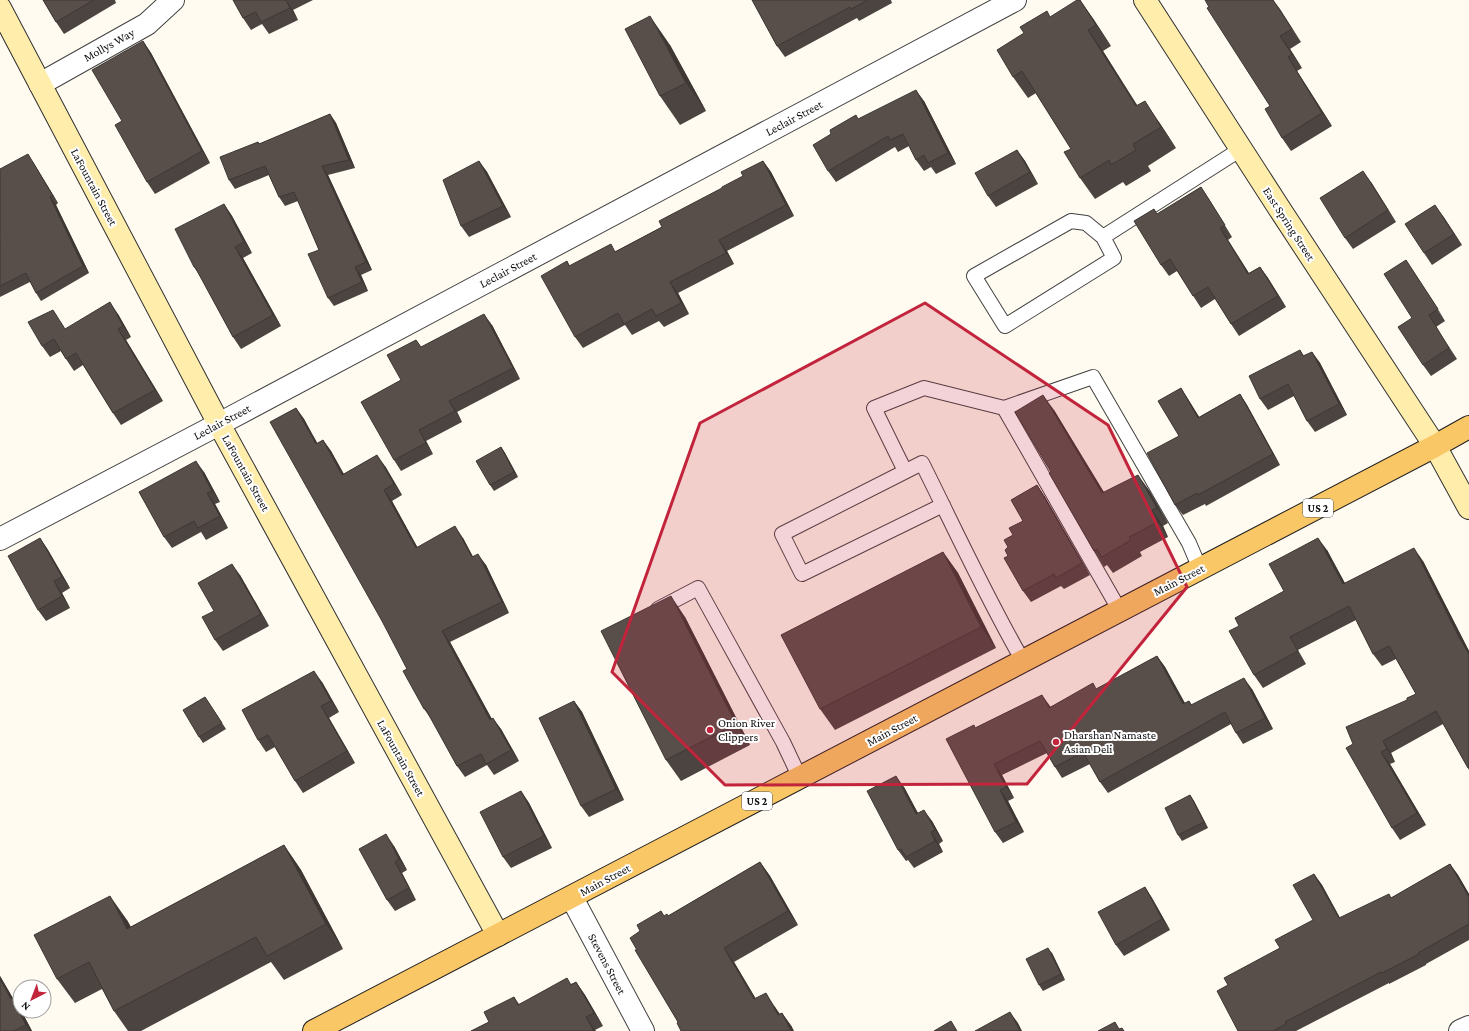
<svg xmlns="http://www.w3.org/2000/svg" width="1469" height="1031" font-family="'Crimson Pro',serif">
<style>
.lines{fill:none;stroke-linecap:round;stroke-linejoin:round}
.lane-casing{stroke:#424242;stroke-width:16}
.street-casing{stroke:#424242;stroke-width:24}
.secondary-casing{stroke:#313131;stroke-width:24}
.primary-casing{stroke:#202020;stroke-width:24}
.lane{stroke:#fff;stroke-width:14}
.street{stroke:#fff;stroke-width:22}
.secondary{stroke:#ffedac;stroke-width:22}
.primary{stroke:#fac766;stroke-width:22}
.wall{fill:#4c4440}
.shaded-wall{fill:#3e3734}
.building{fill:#584f4b;stroke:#3e3734}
.marked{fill:#c2243c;fill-opacity:0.2;stroke:#c2243c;stroke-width:3;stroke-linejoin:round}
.poi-dot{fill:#c2243c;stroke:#fff;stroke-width:1.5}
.labels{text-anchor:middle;stroke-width:4;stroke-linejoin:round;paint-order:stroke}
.shield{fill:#fff;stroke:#575757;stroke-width:1}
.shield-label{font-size:11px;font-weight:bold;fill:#0f0f0f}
.street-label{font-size:12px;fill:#0f0f0f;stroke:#fff}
.poi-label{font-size:12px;fill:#0f0f0f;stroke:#fff;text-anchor:start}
</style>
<rect width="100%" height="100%" fill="#fffbf1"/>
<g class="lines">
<defs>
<g id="lane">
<polyline points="1103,237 1086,223 1071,221 974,276 1005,326 1114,258 1103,237 1241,149"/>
<polyline points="1004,408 1093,377 1189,543 1200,569"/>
<polyline points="905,471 874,408 924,388 1004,408 1120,611"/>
<path d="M 943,505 L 802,574 L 782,534 L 922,463 C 955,529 986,597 1023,661"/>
<polyline points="658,609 698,588 783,742 800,778"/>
</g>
<g id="street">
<polyline points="40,84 147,24 173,0"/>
<polyline points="0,539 219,424 1015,0"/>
<polyline points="572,898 643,1031"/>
<polyline points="1460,1031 1469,1027"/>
</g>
<g id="secondary">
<polyline points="1145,0 1279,208 1435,446 1469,508"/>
<polyline points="0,8 219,424 498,935"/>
</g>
<polyline id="primary" points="314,1031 1435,446 1469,427"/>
</defs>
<use href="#lane" class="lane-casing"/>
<use href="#street" class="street-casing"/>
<use href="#secondary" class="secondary-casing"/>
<use href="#primary" class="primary-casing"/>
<use href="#lane" class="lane"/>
<use href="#street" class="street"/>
<use href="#secondary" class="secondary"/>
<use href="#primary" class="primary"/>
</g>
<g class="wall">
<polygon points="43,0 115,0 116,3 64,34 56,22"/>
<polygon points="233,0 313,0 293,10 298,20 269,34 262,24 251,30 243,18"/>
<polygon points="752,0 891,0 892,3 859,21 857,18 785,57 777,46"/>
<polygon points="1080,0 1094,20 1111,46 1103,51 1137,106 1159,122 1176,148 1148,166 1151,171 1126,186 1123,182 1095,199 1080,178 1071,149 1036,93 1028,98 1013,77"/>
<polygon points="1273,0 1301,42 1290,49 1302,68 1297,71 1332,126 1291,151 1282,138 1270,106 1209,7"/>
<polygon points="143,41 151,53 210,163 155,194 147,182 122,121"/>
<polygon points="670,45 706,111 680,125 660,96"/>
<polygon points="924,101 956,164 936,174 931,167 924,171 916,160 909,146 898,152 895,147 836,182 828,171 859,119"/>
<polygon points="330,114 336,123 355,168 328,175 372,270 361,275 368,291 334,306 328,298 319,250 298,201 285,206 279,197 269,175 235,189 229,180 258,142 260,144"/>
<polygon points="1017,150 1025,161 1038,184 996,207 988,196"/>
<polygon points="479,161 487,172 511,217 469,237 461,226"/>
<polygon points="763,161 771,172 794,216 727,251 734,264 678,293 689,314 664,327 659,321 632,335 625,325 583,348 575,337 567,261 570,266 616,251 662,227 743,176"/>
<polygon points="33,162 58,203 56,205 89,273 41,301 36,293 30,282 0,297 0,240 1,240"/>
<polygon points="1371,182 1396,222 1353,249 1345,238"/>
<polygon points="1201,187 1209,199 1232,237 1228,240 1249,273 1260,267 1268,278 1286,307 1239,336 1231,324 1215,299 1201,308 1177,271 1169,276 1161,265 1157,214"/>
<polygon points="224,204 232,216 252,253 243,258 281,326 241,349 233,337 200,276 194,267"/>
<polygon points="1443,216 1462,245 1432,265 1424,253"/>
<polygon points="1406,260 1445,321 1436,327 1457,359 1431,376 1423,365 1412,318"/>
<polygon points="118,314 131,337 126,340 163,401 121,425 113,413 83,365 74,371 66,359 61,351 50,357 42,346 66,329"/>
<polygon points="492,325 520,379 457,412 462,422 426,441 433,454 401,471 394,460 401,380 421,347"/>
<polygon points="1300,350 1304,356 1312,352 1320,363 1347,415 1315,432 1307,421 1294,396 1268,410 1260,399"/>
<polygon points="1181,388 1188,399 1199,417 1240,394 1247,405 1280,465 1206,506 1205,504 1183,515 1175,505"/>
<polygon points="296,408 304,419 317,444 323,440 331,451 344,474 385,466 402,495 392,501 417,547 463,538 473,557 486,565 509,613 450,642 492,719 501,729 519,761 494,775 487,765 465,777 457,766 432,720 424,709"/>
<polygon points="1054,410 1104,492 1149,490 1168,523 1163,526 1168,537 1140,552 1142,556 1113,573 1107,565 1104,567 1094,551 1051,472"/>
<polygon points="501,447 505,453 518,477 494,491 490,485"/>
<polygon points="204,472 220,502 215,504 228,528 206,540 201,532 172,548 164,537"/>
<polygon points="1037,485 1045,497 1090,575 1064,589 1061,586 1031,602 1023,591 1008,556 1008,547 1013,535 1023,521"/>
<polygon points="40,538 48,550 70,588 62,593 70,608 46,621 38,610"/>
<polygon points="1327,550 1345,583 1423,561 1469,651 1469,770 1443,724 1391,753 1395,762 1390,764 1426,825 1400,840 1392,828 1353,744 1407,700 1416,694 1396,659 1382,666 1373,654 1356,620 1298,650 1306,664 1263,688 1254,675 1239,626 1284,591"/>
<polygon points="943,552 958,573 996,648 835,730 820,709"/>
<polygon points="240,575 269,626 223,651 215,640 214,611"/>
<polygon points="685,617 750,745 681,781 666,760"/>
<polygon points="1157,656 1165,667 1185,703 1189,701 1192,705 1252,689 1273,729 1243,744 1236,733 1231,724 1108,793 1100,782 1090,764 1062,778 1055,767 1047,753 1002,775 1014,798 1008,801 1024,832 1003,843 995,832 976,728 1050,707 1097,689"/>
<polygon points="322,682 339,712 329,718 355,763 303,793 295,781 275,747 266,752 258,740"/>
<polygon points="205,697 226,729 203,743 199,737"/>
<polygon points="574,701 582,712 624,800 589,817 581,806"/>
<polygon points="904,787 918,813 932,821 943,841 939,844 943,852 914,868 908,860 906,861 898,850"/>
<polygon points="521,791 529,803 552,848 511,868 503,857"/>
<polygon points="1190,795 1194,801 1208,828 1182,841 1178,835"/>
<polygon points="284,845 301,870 343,949 284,980 271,962 141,1031 128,1031 114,1011 102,989 75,1003 57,979 127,920 131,927"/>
<polygon points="394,846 407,870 402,873 416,900 395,911 387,900"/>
<polygon points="760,862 770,876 798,925 734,962 756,999 775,1007 780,1014 782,1013 792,1027 678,1022 637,950 640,931 664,916 668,916"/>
<polygon points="1450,864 1458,875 1469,894 1469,940 1426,964 1426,965 1389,984 1389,983 1296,1031 1238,1031 1228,985 1280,948 1313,920 1314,874 1322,885 1340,918 1391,898"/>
<polygon points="1145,887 1152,898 1170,930 1124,956 1116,945"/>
<polygon points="1052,953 1065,980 1043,991 1039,985"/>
<polygon points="0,976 14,1000 20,1009 20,1011 21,1011 22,1012 32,1031 0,1031"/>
<polygon points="576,982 585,995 603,1026 595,1030 596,1031 471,1031 489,1022 514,997 519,1004"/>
</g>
<g class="shaded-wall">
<polygon points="286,0 293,10 298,20 290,8"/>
<polygon points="1080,0 1094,20 1111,46 1096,25"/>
<polygon points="1273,0 1280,9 1301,42 1292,29"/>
<polygon points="650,16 670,45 706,111 686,83"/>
<polygon points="1088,30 1103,51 1151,127 1136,106"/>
<polygon points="1280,36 1290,49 1302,68 1292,54"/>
<polygon points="143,41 151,53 210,163 202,151"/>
<polygon points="1288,57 1297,71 1332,126 1322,113"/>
<polygon points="916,90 924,101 956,164 948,153"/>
<polygon points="1145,101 1159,122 1176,148 1161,127"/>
<polygon points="330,114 336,123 355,168 349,160"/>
<polygon points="1017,150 1025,161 1038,184 1030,172"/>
<polygon points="28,154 33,162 58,203 53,196"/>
<polygon points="479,161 487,172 511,217 503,206"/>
<polygon points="763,161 771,172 794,216 786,205"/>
<polygon points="322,166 328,175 372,270 366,262"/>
<polygon points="1363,171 1371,182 1396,222 1388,210"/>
<polygon points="50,197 56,205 89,273 83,266"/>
<polygon points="224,204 232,216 252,253 244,242"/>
<polygon points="1435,205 1443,216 1462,245 1454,234"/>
<polygon points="1220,228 1228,240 1256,285 1248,274"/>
<polygon points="719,240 727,251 734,264 726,253"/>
<polygon points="235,247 243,258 281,326 273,315"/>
<polygon points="1406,260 1414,272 1445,321 1438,309"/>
<polygon points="355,267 361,275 368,291 362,282"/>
<polygon points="1260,267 1268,278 1286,307 1278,296"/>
<polygon points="670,282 678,293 689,314 681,303"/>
<polygon points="110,302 118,314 131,337 123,326"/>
<polygon points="484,314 492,325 520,379 513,368"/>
<polygon points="118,329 126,340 163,401 155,390"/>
<polygon points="1312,352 1320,363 1347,415 1339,404"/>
<polygon points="1181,388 1188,399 1206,428 1198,418"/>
<polygon points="1240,394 1247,405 1280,465 1273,454"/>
<polygon points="1043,395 1054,410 1113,508 1102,493"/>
<polygon points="449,401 457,412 462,422 455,411"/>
<polygon points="296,408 304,419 324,455 316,444"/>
<polygon points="419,430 426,441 433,454 426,443"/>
<polygon points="323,440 331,451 350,486 342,475"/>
<polygon points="501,447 505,453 518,477 514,472"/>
<polygon points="377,455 385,466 402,495 394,484"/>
<polygon points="196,461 204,472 220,502 212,491"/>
<polygon points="1138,475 1149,490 1168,523 1157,508"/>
<polygon points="1037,485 1045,497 1090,575 1082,563"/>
<polygon points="384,490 392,501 424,559 416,548"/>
<polygon points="207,493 215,504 228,528 220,516"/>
<polygon points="1152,510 1163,526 1168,537 1158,522"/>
<polygon points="455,526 463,538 479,568 472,557"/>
<polygon points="40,538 48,550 70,588 62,577"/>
<polygon points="1318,538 1327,550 1352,597 1343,584"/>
<polygon points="1414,548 1423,561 1469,651 1469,654 1460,639"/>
<polygon points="943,552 958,573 996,648 981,627"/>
<polygon points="478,554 486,565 509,613 502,602"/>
<polygon points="232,564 240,575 269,626 261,614"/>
<polygon points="54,581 62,593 70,608 62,596"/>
<polygon points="671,596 685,617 750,745 736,724"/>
<polygon points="442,631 450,642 498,731 490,720"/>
<polygon points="1157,656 1165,667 1191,715 1183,704"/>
<polygon points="314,671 322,682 339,712 331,701"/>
<polygon points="1244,678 1252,689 1273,729 1265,718"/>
<polygon points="1042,695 1050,706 1056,719 1049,708"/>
<polygon points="574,701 582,712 624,800 616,789"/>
<polygon points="321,706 329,718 355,763 347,751"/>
<polygon points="493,718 501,729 519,761 511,750"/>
<polygon points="1383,741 1391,753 1395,762 1387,749"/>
<polygon points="1381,752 1390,764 1426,825 1417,813"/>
<polygon points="994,764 1002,775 1014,798 1006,787"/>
<polygon points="896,776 904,787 924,825 916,814"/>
<polygon points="1000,790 1008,801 1024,832 1016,822"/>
<polygon points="521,791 529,803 552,848 544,836"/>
<polygon points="1190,795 1194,801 1208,828 1204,822"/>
<polygon points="924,810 932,821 943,841 935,830"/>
<polygon points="931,832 939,844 943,852 935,841"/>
<polygon points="386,834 394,846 407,870 399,859"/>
<polygon points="284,845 301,870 343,949 326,924"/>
<polygon points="395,862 402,873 416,900 409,888"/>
<polygon points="760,862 770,876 798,925 788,911"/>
<polygon points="1450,864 1458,875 1469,894 1469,897"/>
<polygon points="1314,874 1322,885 1346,929 1339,918"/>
<polygon points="1145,887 1152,898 1170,930 1162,919"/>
<polygon points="110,896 127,920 144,953 127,929"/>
<polygon points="724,948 734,962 764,1013 754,999"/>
<polygon points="1048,948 1052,953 1065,980 1061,974"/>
<polygon points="0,976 14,1000 20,1009 20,1011 21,1011 22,1012 32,1031 30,1031 26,1025 0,979"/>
<polygon points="576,982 585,995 603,1026 594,1013"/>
<polygon points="766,993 775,1007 788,1029 778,1015"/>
<polygon points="1010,1012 1018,1023 1022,1031 1020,1031"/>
<polygon points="782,1013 792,1027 794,1031 791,1031"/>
<polygon points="586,1017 595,1030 596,1031 594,1031"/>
</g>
<g class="building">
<polygon points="43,0 94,0 56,22"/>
<polygon points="233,0 286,0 290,8 261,22 256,12 243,18"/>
<polygon points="752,0 868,0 851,9 850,7 777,46"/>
<polygon points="1077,0 1080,0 1096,25 1088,30 1136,106 1145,101 1161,127 1133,144 1136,150 1111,165 1109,160 1080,178 1064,152 1071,149 1022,71 1013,77 997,50 1024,33 1020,27 1047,11 1050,17"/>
<polygon points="1205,0 1273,0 1292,29 1280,36 1292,54 1288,57 1322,113 1282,138 1265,109 1270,106 1207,8 1209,7"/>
<polygon points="650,16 686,83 660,96 625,29"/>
<polygon points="143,41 202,151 147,182 115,125 122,121 92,70"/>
<polygon points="916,90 948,153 928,163 924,155 916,160 903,134 890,140 888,136 828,171 813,145 831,134 830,130 856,115 858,119"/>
<polygon points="330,114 349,160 322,166 366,262 355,267 362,282 328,298 308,254 319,250 294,192 279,197 265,166 229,180 220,157 258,142 259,144"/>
<polygon points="1017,150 1030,172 988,196 975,173"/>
<polygon points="28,154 53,196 50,197 83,266 36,293 26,273 0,286 0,240 1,240 0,238 0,169"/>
<polygon points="479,161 503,206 461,226 443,180"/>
<polygon points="763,161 786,205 719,240 726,253 670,282 681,303 656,316 652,309 624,324 618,313 575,337 541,276 567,261 569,266 611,244 615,252 662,227 659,221 722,188 722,187 743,176 741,172"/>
<polygon points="1363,171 1388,210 1345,238 1320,198"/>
<polygon points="1201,187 1225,225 1220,228 1248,274 1260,267 1278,296 1231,324 1208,287 1193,296 1170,259 1161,265 1134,221 1154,209 1157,214"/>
<polygon points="224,204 244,242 235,247 273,315 233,337 195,267 194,267 175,229"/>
<polygon points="1435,205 1454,234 1424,253 1405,224"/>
<polygon points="1406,260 1438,309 1429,315 1449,348 1423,365 1398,327 1412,318 1384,274"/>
<polygon points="110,302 123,326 118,329 155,390 113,413 76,353 66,359 54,339 42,346 28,322 53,310 65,329"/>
<polygon points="484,314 513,368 449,401 455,411 419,430 426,443 394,460 361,402 401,380 387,355 416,340 421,347"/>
<polygon points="1300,350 1303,356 1312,352 1339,404 1307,421 1288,384 1260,399 1249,376"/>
<polygon points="1181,388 1198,418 1240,394 1273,454 1198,495 1197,493 1175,505 1147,453 1179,436 1158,401"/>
<polygon points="1043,395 1102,493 1138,475 1157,508 1152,510 1158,522 1129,537 1131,540 1102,557 1097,549 1094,551 1049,473 1051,472 1015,412"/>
<polygon points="296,408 316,444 323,440 342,475 377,455 394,484 384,490 416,548 455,526 472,557 478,554 502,602 442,631 490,720 493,718 511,750 486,764 481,754 457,766 425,708 424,709 403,671 407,669 382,621 270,422"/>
<polygon points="501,447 514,472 490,485 476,461"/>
<polygon points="196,461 212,491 207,493 220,516 198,528 194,521 164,537 139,492"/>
<polygon points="1037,485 1082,563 1056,578 1054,574 1023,591 1004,558 1008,556 1005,550 1008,547 1004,540 1013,535 1009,528 1023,521 1011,500"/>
<polygon points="40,538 62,577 54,581 62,596 38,610 8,556"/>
<polygon points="1318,538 1343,584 1414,548 1460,639 1469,654 1469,768 1468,768 1436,711 1383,741 1387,749 1381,752 1417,813 1392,828 1346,748 1353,744 1346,727 1407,700 1407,698 1416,694 1389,646 1373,654 1349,606 1290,637 1298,651 1254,675 1229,631 1239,626 1235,618 1284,591 1269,564"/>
<polygon points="943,552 981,627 820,709 781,635"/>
<polygon points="232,564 261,614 215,640 202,617 214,611 198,583"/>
<polygon points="671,596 736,724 666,760 601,631"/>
<polygon points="1157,656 1183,704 1189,701 1191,705 1244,678 1265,718 1236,733 1225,712 1100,782 1083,752 1055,767 1040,741 994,764 1006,787 1000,790 1016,822 995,832 946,739 974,725 975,728 1042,695 1049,708 1093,683 1096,689"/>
<polygon points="314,671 331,701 321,706 347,751 295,781 268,735 258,740 242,710"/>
<polygon points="205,697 222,723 199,737 183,710"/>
<polygon points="574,701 616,789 581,806 539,718"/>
<polygon points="896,776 916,814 924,810 935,830 931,832 935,841 906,857 901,849 898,850 867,791"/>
<polygon points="521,791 544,836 503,857 480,812"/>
<polygon points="1190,795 1204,822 1178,835 1165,808"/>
<polygon points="386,834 399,859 395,862 409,888 387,900 359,849"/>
<polygon points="284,845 326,924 267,956 256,937 114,1011 89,962 57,979 34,935 110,896 127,929"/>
<polygon points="760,862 788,911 724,948 754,999 766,993 778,1015 782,1013 791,1031 681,1031 677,1023 678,1022 635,950 637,950 630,938 640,931 637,925 661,911 664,916 667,914 668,916"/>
<polygon points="1450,864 1469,897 1469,924 1418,953 1419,954 1382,973 1381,972 1285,1022 1286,1024 1273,1031 1238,1031 1217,991 1228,985 1224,978 1280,948 1275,940 1313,920 1293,885 1314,874 1339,918 1389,894 1391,898"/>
<polygon points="1145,887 1162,919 1116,945 1098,912"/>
<polygon points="1048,948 1061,974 1039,985 1026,959"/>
<polygon points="567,978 571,985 576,982 594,1013 586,1017 594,1031 471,1031 489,1022 484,1012 514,997 518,1005"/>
<polygon points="0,979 11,999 12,998 26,1025 14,1031 0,1031"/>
<polygon points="1010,1012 1020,1031 975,1031"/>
<polygon points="951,1021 957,1031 934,1031"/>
<polygon points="1115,1022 1119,1029 1122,1028 1124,1031 1098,1031"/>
</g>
<path class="marked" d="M 925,303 L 1108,425 L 1187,587 L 1027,784 L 725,785 L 612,672 L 700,423 Z"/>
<g class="poi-dot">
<circle cx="710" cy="730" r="4"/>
<circle cx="1056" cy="742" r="4"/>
</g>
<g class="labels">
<g class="shield">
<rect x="1303" y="499" width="30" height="18" rx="3"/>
<rect x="742" y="792" width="30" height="18" rx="3"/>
</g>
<g class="shield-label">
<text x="1318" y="512">US 2</text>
<text x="757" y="805">US 2</text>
</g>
<g class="street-label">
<text transform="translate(109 45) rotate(-29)" y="4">Mollys Way</text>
<text transform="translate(794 118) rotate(-28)" y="4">Leclair Street</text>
<text transform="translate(94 187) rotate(62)" y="4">LaFountain Street</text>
<text transform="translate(1289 224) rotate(57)" y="4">East Spring Street</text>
<text transform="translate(508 270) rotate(-28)" y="4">Leclair Street</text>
<text transform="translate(222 422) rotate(-28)" y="4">Leclair Street</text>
<text transform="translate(246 473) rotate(61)" y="4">LaFountain Street</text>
<text transform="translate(1179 580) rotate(-27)" y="4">Main Street</text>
<text transform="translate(892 730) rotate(-28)" y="4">Main Street</text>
<text transform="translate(401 758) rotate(61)" y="4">LaFountain Street</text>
<text transform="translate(605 880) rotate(-28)" y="4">Main Street</text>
<text transform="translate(607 964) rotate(62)" y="4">Stevens Street</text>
</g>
<g class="poi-label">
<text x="718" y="727">Onion River<tspan x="718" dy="14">Clippers</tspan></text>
<text x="1064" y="739">Dharshan Namaste<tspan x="1064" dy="14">Asian Deli</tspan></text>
</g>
</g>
<g transform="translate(32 999) rotate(222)"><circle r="19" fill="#ffffff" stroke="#9f9f9f"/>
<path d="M0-3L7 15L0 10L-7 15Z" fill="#c2243c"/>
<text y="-6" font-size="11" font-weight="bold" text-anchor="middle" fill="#0f0f0f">N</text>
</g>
</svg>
